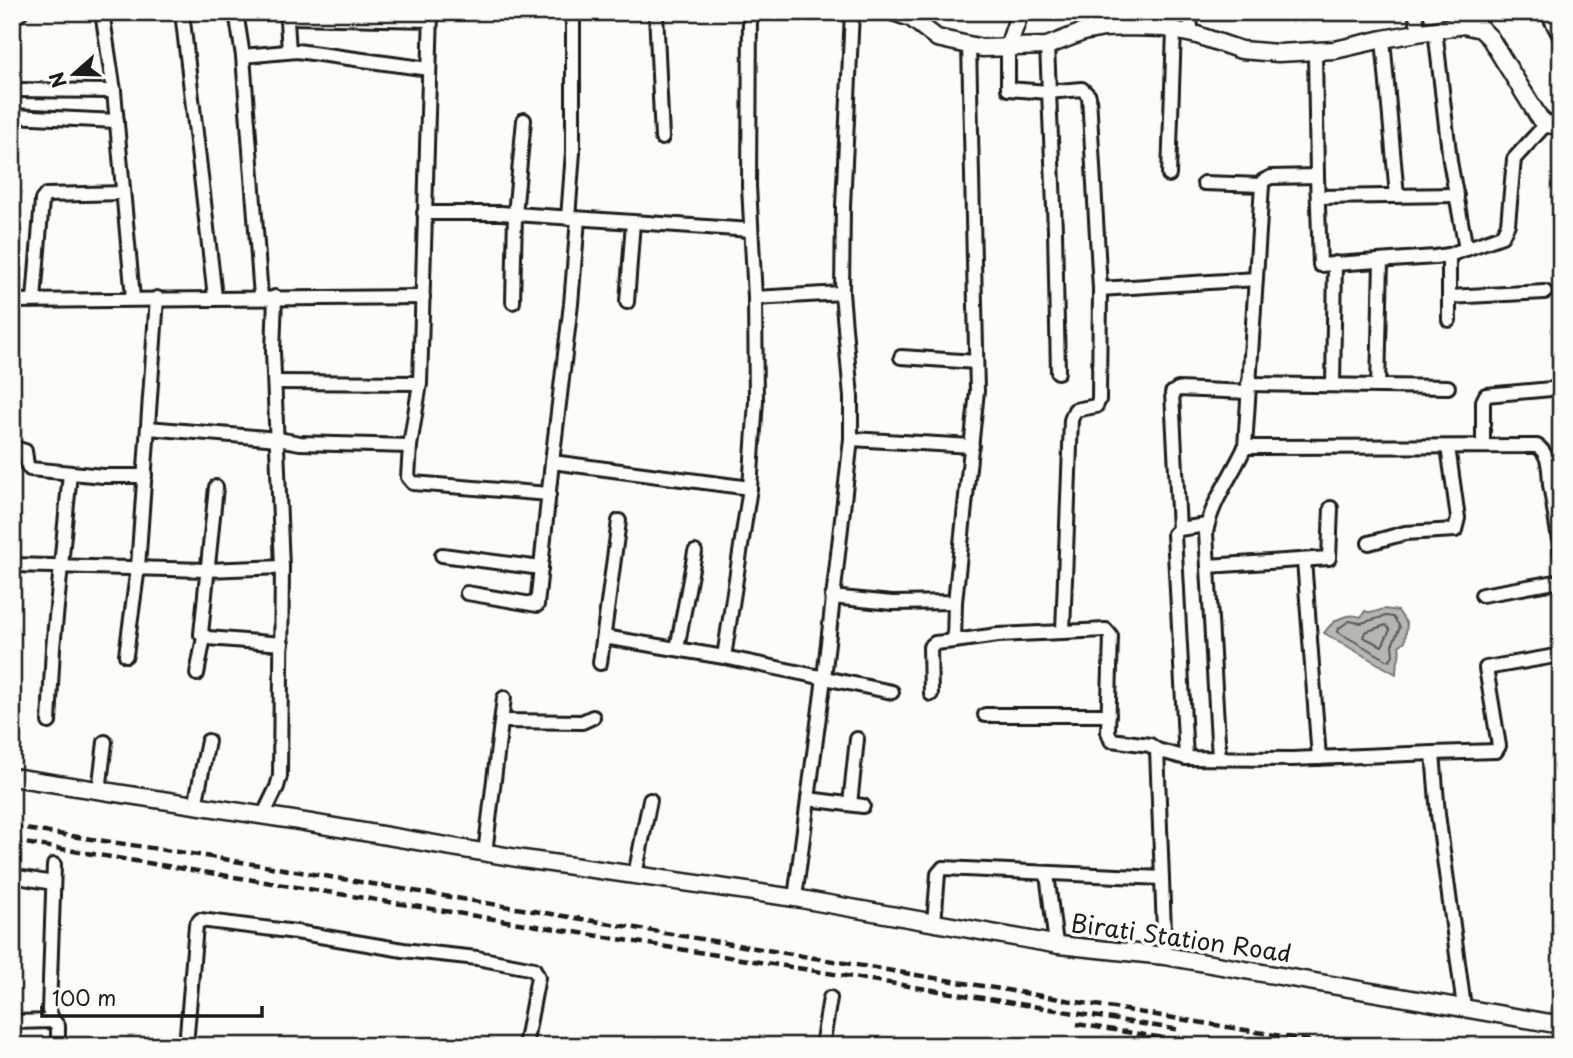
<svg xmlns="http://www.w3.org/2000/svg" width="1573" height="1058" font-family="'Playpen Sans',sans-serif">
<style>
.water{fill:#b7b6b2;stroke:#797876;stroke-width:2}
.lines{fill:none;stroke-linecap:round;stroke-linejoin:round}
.shore{stroke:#5a5a58;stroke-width:2}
.minor-casing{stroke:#1c1c1c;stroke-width:18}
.tertiary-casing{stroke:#1c1c1c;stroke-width:21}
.minor{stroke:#fdfcf7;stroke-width:12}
.tertiary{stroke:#fdfcf7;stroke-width:16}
.rail{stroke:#1c1c1c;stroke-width:4.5;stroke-dasharray:10 5;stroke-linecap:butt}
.labels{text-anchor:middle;stroke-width:7;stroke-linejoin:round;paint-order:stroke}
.street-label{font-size:24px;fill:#1c1c1c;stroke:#fdfcf7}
</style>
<rect width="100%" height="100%" fill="#fdfcf7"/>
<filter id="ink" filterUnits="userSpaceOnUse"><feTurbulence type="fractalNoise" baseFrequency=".0143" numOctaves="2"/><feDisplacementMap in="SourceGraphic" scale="14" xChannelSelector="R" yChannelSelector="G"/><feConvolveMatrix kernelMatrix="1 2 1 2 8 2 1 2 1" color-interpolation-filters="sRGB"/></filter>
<g filter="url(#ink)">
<path class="water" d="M 1384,609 L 1398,611 L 1407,624 L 1405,641 L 1399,646 C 1402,657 1395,664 1396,674 L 1324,633 C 1333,620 1346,612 1361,617 L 1365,611 L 1371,613 Z"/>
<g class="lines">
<g class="shore">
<polygon points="1386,616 1393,617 1400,627 1392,645 1393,655 1389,661 1338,632 1339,628 1349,621 1361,623"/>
<polygon points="1386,625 1390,630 1382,646 1363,637 1365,632"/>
</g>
<defs>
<g id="minor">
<polyline points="102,12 114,91 133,298"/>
<polyline points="182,12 215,297"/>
<polyline points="236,12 243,56"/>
<polyline points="656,12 662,138"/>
<polyline points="750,12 749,186 755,298 756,401 750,488 724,657 892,692"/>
<polyline points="1189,12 1192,34"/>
<polyline points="1415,12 1419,32"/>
<polyline points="1479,12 1481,29"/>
<polyline points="1547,12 1561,38"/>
<polyline points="1435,29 1450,161 1466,249"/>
<polyline points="1383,39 1397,196"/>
<polyline points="1047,46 1055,230 1058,372"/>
<polyline points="1008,47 1008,89 1048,92 1082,89 1089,96 1100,289 1099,400 1096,406 1075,410 1071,420 1063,631"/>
<polyline points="289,51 287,21 290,17 431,20"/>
<polyline points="12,90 114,91"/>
<polyline points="12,116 117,121"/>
<polyline points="1169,175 1174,30"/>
<polyline points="1317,176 1320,265 1435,257 1449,255 1502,236 1508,224 1514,159 1546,124"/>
<polyline points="1204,183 1262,185"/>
<polyline points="1318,197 1457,195"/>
<polyline points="424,213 500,213 751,230"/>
<polyline points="568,218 573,152 573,12"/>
<polyline points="1100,289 1256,279"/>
<polyline points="261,297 243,56 297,51 429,69"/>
<polyline points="275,297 273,351 282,567"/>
<polyline points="1449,297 1545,292"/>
<polyline points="755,298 842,293"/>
<polyline points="34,300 42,200 46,195 123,193"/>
<polyline points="12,301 423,297"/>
<polyline points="513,302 515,214 524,120"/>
<polyline points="627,302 633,222"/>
<polyline points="1449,320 1449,255"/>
<polyline points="901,357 976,362"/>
<polyline points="275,382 420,383"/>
<polyline points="1248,384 1448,387"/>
<polyline points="1333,385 1335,263"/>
<polyline points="1378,386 1381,261"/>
<polyline points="148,428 278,439 300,443 410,446 420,383 431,12"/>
<polyline points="851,439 972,446"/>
<polyline points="410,446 408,477 413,483 549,494"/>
<polyline points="1483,446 1483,401 1486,395 1551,389"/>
<polyline points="12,447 25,451 27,465 30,469 103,476 145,476"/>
<path d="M 1245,447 L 1537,446 C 1550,454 1549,470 1550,484"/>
<polyline points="552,462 571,304 578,219"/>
<polyline points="1561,483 1550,484 1561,553"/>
<polyline points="216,487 201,634 208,638 282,644"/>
<polyline points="1179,529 1172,393 1178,389 1248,392"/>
<polyline points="1369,543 1405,533 1455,530 1458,518 1448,447"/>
<polyline points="442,555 541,568"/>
<polyline points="1304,560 1319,758"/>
<polyline points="12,565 207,570 282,567 280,776 277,787 263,816"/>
<polyline points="1208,566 1329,558 1331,508"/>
<polyline points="467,593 537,605 552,462 750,488"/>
<polyline points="1482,595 1561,581"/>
<polyline points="832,597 892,603 955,602 977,391 969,45"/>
<polyline points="955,602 954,641 998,635 1106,630 1111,636 1108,732 1111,740 1150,745 1157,750"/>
<polyline points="604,637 724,657"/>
<polyline points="677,649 695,552"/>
<polyline points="126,655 138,567 157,298"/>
<polyline points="600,663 619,521"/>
<polyline points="197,674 204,637"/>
<polyline points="931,694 930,647 935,643 954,641"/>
<polyline points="985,715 1109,715"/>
<polyline points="502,721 582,722 593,717"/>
<polyline points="49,722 53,648 70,473"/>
<polyline points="1433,753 1496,751 1499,746 1486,668 1561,655"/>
<polyline points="1186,758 1174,534 1179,529 1207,525"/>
<path d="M 1219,758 L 1206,533 C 1211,502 1232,476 1245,447 L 1262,185 L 1263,181 L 1271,177 L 1317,176 L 1315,53"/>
<polyline points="99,791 105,742"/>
<polyline points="808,799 863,806"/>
<polyline points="850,804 857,739"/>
<polyline points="195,806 208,741"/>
<polyline points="485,853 504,698"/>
<polyline points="54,865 49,1010 52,1019 58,1026 58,1046"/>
<polyline points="1047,874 1056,944"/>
<polyline points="635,875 650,800"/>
<polyline points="12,876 53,883"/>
<polyline points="795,898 824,678 851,439 851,397 842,293 843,206 852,12"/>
<polyline points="934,923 938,874 943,868 1162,878"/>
<polyline points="1165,956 1157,750 1186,758 1292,759 1433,753 1438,814 1464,1007"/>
<polyline points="12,1022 54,1021"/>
<polyline points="186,1046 196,925 200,920 296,932 403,950 477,958 534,969 538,977 525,1046"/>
<polyline points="822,1046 830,998"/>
</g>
<g id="tertiary">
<polyline points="893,12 911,18 937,38 982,48 1047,46 1083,32 1104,28 1128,27 1165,28 1197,35 1241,50 1278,53 1335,50 1383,39 1463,25 1481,29 1490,38 1540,119 1546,124 1561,126"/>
<polyline points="12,15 19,12"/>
<polyline points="1008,47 1020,12"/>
<polyline points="12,777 293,820 523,859 795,898 1059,945 1165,956 1561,1025"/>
</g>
</defs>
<use href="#minor" class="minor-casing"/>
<use href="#tertiary" class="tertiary-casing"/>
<use href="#minor" class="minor"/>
<use href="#tertiary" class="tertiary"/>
<g class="rail">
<polyline points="12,827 211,857 1341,1046"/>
<polyline points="12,841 1180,1030"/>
<polyline points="1077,1024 1213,1046"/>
</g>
</g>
</g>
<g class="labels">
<g class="street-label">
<text transform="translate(1181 939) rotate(8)" y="8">Birati Station Road</text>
</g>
</g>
<rect width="1573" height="1058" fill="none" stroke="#fdfcf7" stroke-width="42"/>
<rect x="21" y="21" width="1531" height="1016" fill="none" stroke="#1c1c1c" stroke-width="2.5" filter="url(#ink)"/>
<g transform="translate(74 74) rotate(250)" stroke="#fdfcf7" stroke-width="5" paint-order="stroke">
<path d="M0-5L12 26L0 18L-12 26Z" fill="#1c1c1c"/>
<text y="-10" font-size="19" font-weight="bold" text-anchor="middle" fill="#1c1c1c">N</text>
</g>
<path d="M42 1006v10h220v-10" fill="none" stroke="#1c1c1c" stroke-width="3.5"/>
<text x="52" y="1006" font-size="21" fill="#1c1c1c" stroke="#fdfcf7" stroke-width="5" paint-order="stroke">100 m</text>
</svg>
